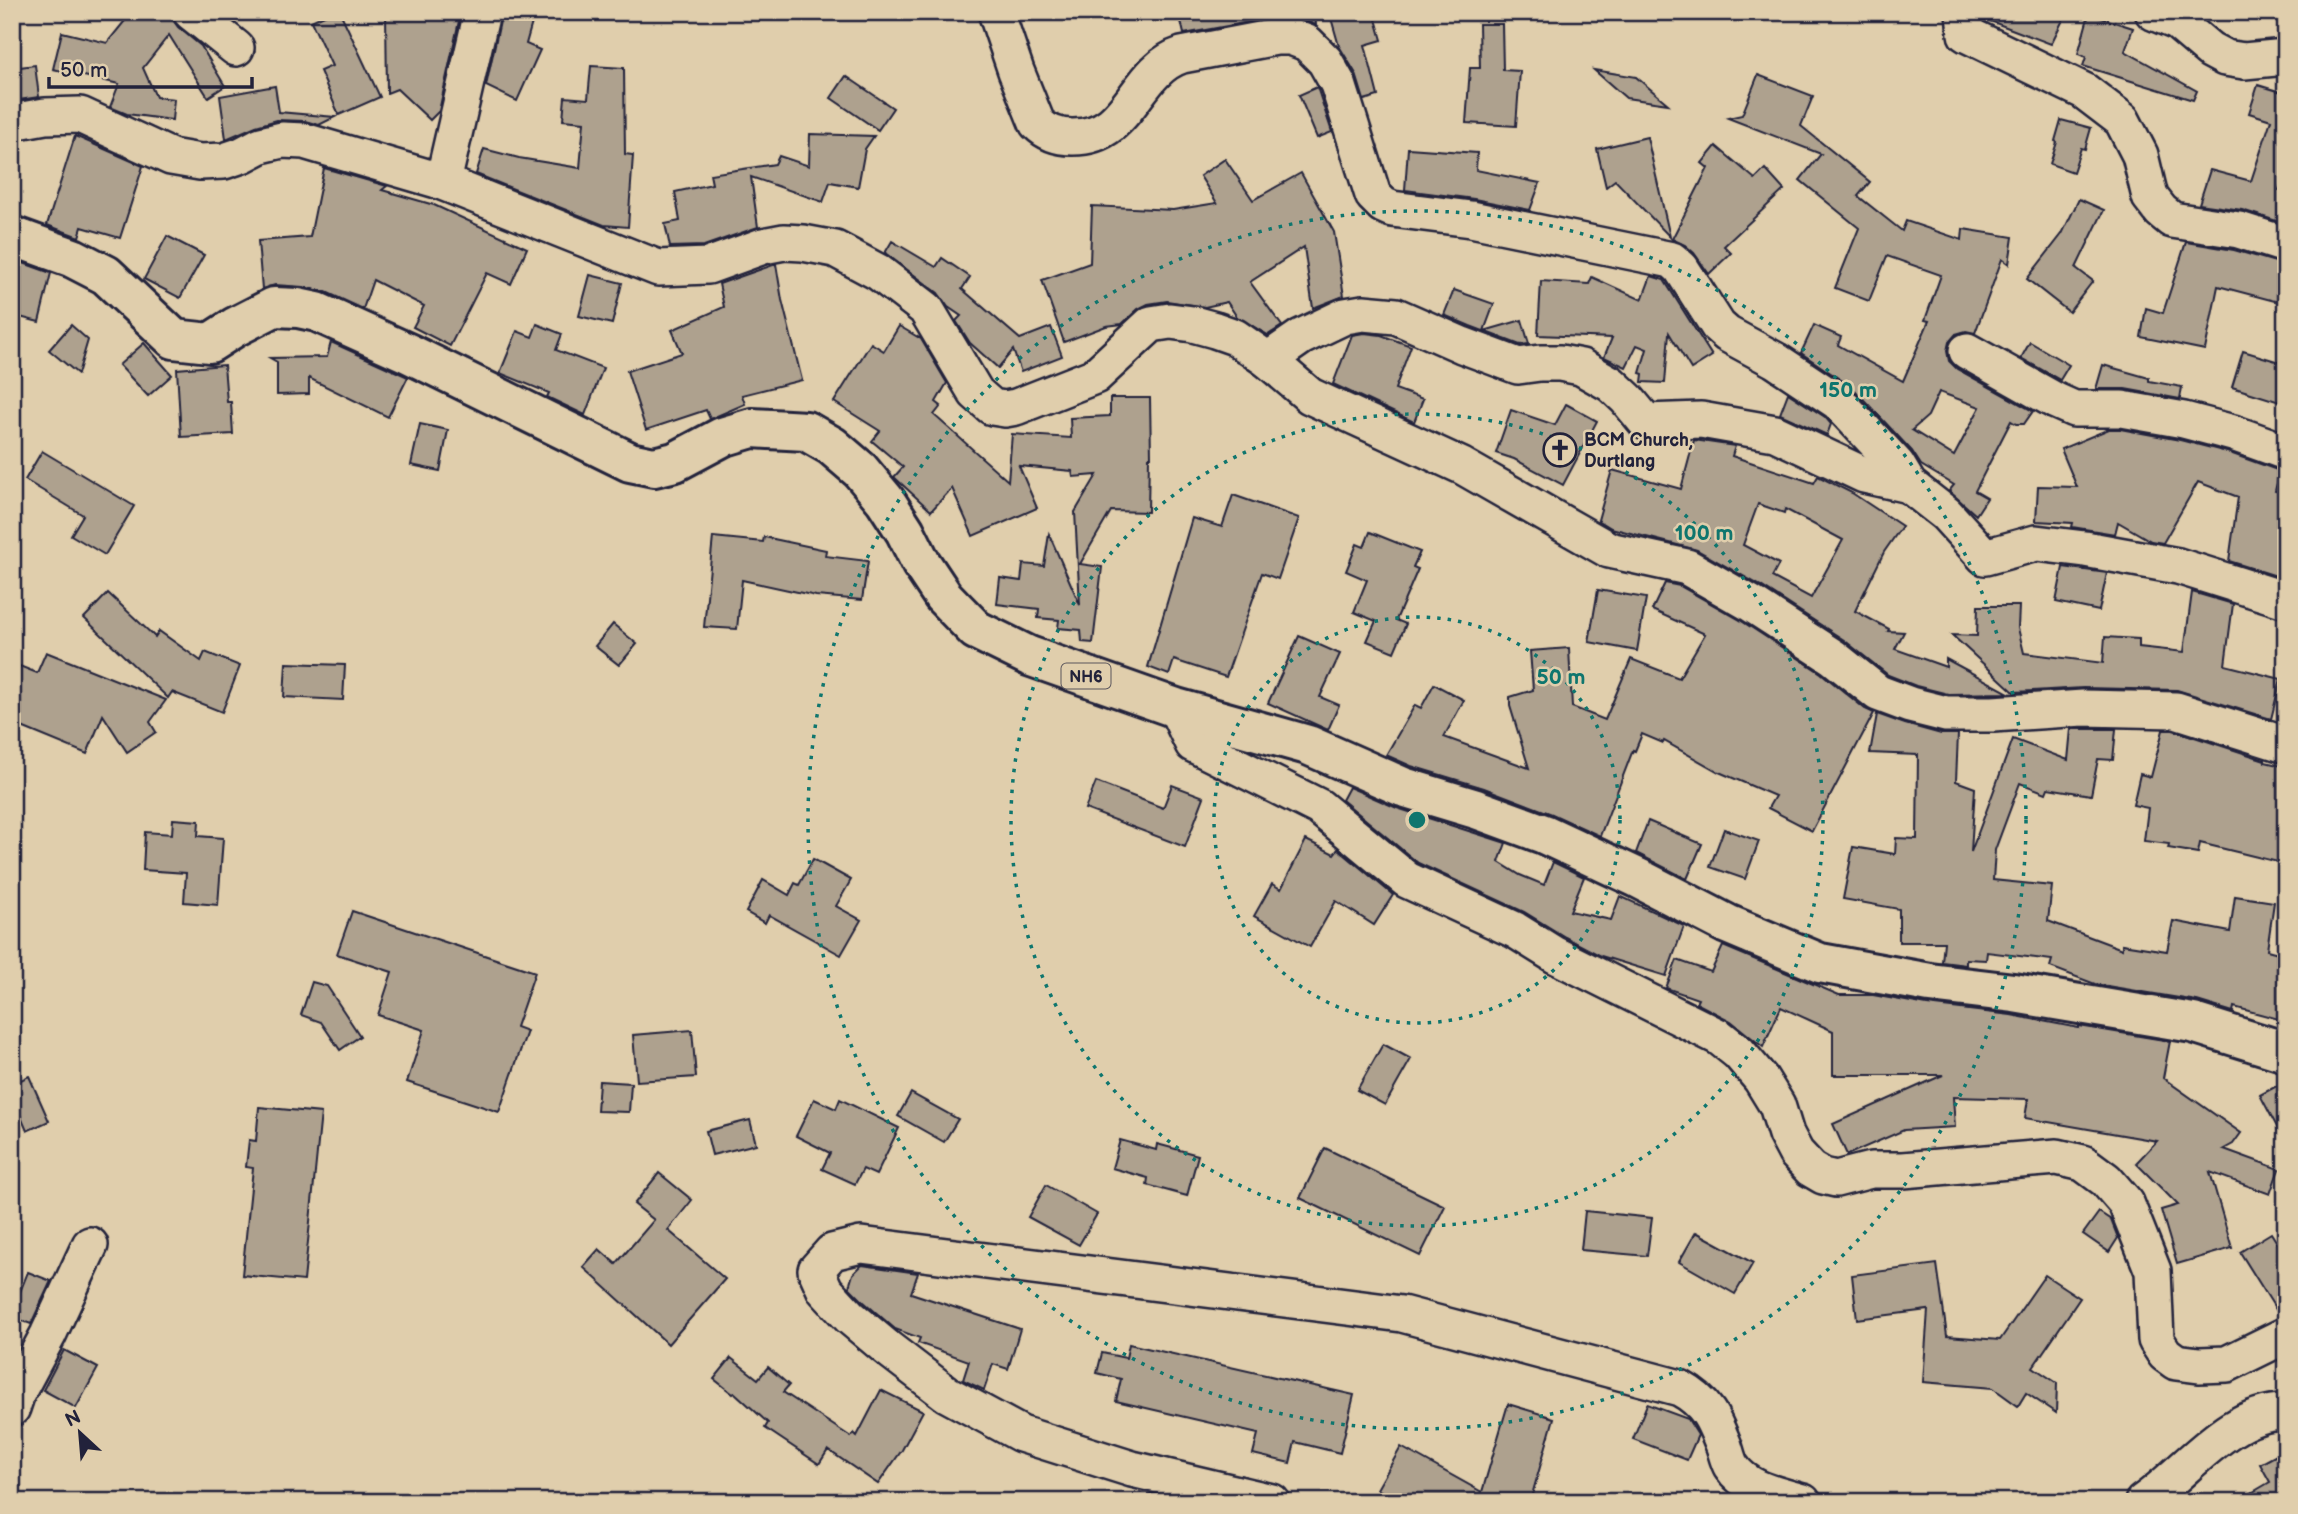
<svg xmlns="http://www.w3.org/2000/svg" width="2298" height="1514" font-family="'Balsamiq Sans',sans-serif">
<style>
.building{fill:#aea18e;stroke:#22223b;stroke-width:2;fill-rule:evenodd}
.lines{fill:none;stroke-linecap:round;stroke-linejoin:round}
.minor-casing{stroke:#22223b;stroke-width:40}
.highway-casing{stroke:#22223b;stroke-width:44}
.minor{stroke:#e0ceac;stroke-width:35}
.highway{stroke:#e0ceac;stroke-width:38}
.ring{fill:none;stroke:#0f766e;stroke-width:3.5;stroke-dasharray:3.5 7}
.labels{text-anchor:middle;stroke-width:5;stroke-linejoin:round;paint-order:stroke}
.shield{fill:#e0ceac;stroke:#5b565d;stroke-width:2}
.shield-label{font-size:16px;font-weight:bold;fill:#22223b}
.poi-label{font-size:18px;font-weight:bold;fill:#22223b;stroke:#e0ceac;text-anchor:start}
.centre{fill:#0f766e;stroke:#e0ceac;stroke-width:3.5}
.ring-label{font-size:21px;text-anchor:middle;font-weight:bold;fill:#0f766e;stroke:#e0ceac;stroke-width:5;stroke-linejoin:round;paint-order:stroke}
</style>
<rect width="100%" height="100%" fill="#e0ceac"/>
<filter id="ink" filterUnits="userSpaceOnUse"><feTurbulence type="fractalNoise" baseFrequency=".0143" numOctaves="2"/><feDisplacementMap in="SourceGraphic" scale="14" xChannelSelector="R" yChannelSelector="G"/><feConvolveMatrix kernelMatrix="1 2 1 2 8 2 1 2 1" color-interpolation-filters="sRGB"/></filter>
<g filter="url(#ink)">
<g class="building">
<polygon points="132,12 171,12 173,20 178,27 201,46 225,86 208,97 169,35 143,68 156,97 174,99 172,120 127,114 110,107 119,84 53,69 62,32 107,43"/>
<polygon points="331,12 340,12 380,97 339,115 320,71 332,66 311,21"/>
<polygon points="386,12 461,12 439,111 430,120 397,89 387,93"/>
<polygon points="502,12 535,12 526,44 540,50 517,101 486,86"/>
<polygon points="1179,12 1315,12 1316,25 1298,18 1276,17 1184,34"/>
<polygon points="1350,12 1374,12 1382,40 1365,45 1378,96 1364,100 1356,74 1339,46 1331,18"/>
<polygon points="1984,12 2067,12 2051,44 1985,19"/>
<polygon points="2089,14 2133,28 2125,51 2197,91 2193,100 2083,66 2086,57 2078,54"/>
<polygon points="1479,24 1502,24 1503,70 1520,71 1516,126 1466,123 1470,68 1480,68"/>
<polygon points="35,65 39,97 12,101 12,68"/>
<polygon points="591,66 624,68 625,154 633,155 628,227 604,225 476,174 484,149 519,158 580,168 584,122 563,120 565,97 588,99"/>
<polygon points="1594,70 1636,77 1668,104 1626,98"/>
<path d="M 1758,75 L 1813,96 L 1801,126 L 1870,182 L 1858,196 L 1902,231 L 1906,221 L 1962,240 L 1963,229 L 2013,237 L 2009,264 L 2002,259 L 1975,333 L 1966,331 L 1956,334 L 1949,342 L 1947,351 L 1949,361 L 1957,369 L 2033,411 L 2024,424 L 2016,424 L 2011,421 L 1975,491 L 1987,498 L 1976,515 L 1949,491 L 1954,485 L 1921,465 L 1912,451 L 1853,388 L 1801,353 L 1814,325 L 1841,337 L 1838,345 L 1903,381 L 1929,321 L 1925,320 L 1941,275 L 1887,256 L 1869,301 L 1835,288 L 1859,228 L 1800,180 L 1821,154 L 1728,118 L 1742,115 ZM 1939,392 L 1980,407 L 1954,456 L 1912,430 L 1928,416 Z"/>
<polygon points="846,76 893,108 878,130 831,98"/>
<polygon points="2258,85 2281,92 2281,89 2286,90 2286,170 2279,190 2286,191 2286,224 2242,210 2199,204 2210,170 2251,181 2271,120 2249,113"/>
<polygon points="275,86 279,112 335,117 319,125 305,121 277,120 256,126 226,139 220,96"/>
<polygon points="1317,87 1332,132 1317,138 1299,95"/>
<polygon points="2061,120 2091,128 2085,149 2081,148 2073,172 2050,164 2057,142 2055,141"/>
<polygon points="810,134 874,136 865,149 858,187 830,182 823,202 751,177 758,227 704,246 670,247 665,224 680,221 675,192 712,184 710,174 775,164 779,156 809,166"/>
<polygon points="75,136 143,166 120,238 82,227 79,237 47,225"/>
<polygon points="1647,137 1670,237 1615,180 1606,187 1597,149"/>
<polygon points="1716,146 1755,179 1765,169 1784,190 1724,246 1731,253 1709,274 1694,253 1685,245 1672,239 1708,168 1702,163"/>
<polygon points="1408,148 1477,153 1476,170 1540,183 1530,210 1474,199 1405,190"/>
<polygon points="1225,159 1253,200 1301,173 1334,232 1344,296 1313,308 1304,247 1250,282 1282,326 1268,335 1237,317 1227,302 1205,307 1167,301 1148,304 1138,309 1122,324 1106,326 1064,342 1042,280 1090,263 1092,206 1173,210 1217,203 1200,176"/>
<polygon points="324,168 387,186 382,190 434,205 527,248 511,284 487,273 450,346 413,327 424,306 373,280 363,309 326,292 303,287 275,285 262,289 258,241 310,237"/>
<polygon points="2079,199 2104,210 2076,268 2093,281 2069,312 2027,279 2062,234"/>
<polygon points="167,236 204,255 180,298 144,279"/>
<polygon points="892,241 936,267 942,258 970,277 962,289 1020,339 1051,327 1062,356 1021,372 1013,350 998,368 970,343 956,321 961,316 948,307 938,293 885,253"/>
<polygon points="2186,242 2234,250 2286,265 2286,304 2218,286 2205,350 2141,337 2146,308 2163,313"/>
<polygon points="12,259 51,273 39,322 12,315"/>
<polygon points="776,264 782,300 802,380 742,395 745,404 710,419 706,410 646,430 627,371 682,353 672,330 724,307 719,284"/>
<polygon points="590,275 622,283 612,324 579,316"/>
<polygon points="1651,276 1664,280 1712,356 1691,369 1669,333 1665,383 1642,382 1643,374 1640,373 1647,349 1637,345 1626,367 1604,357 1612,338 1538,335 1541,281 1589,284 1592,277 1642,300"/>
<polygon points="1454,290 1494,304 1484,331 1522,320 1529,344 1520,345 1470,326 1444,315"/>
<polygon points="537,324 562,334 556,350 603,368 585,415 547,397 549,393 500,373 517,331 532,337"/>
<polygon points="71,325 88,340 78,374 49,350"/>
<polygon points="899,326 921,339 947,383 936,402 941,406 934,415 1008,481 1012,434 1071,438 1070,418 1110,416 1110,398 1150,398 1151,457 1149,457 1148,512 1111,511 1080,564 1102,567 1093,643 1082,642 1081,630 1058,628 1059,620 1038,618 1039,609 997,604 1000,578 1021,581 1023,564 1044,566 1049,534 1080,605 1075,512 1097,475 1073,477 1072,471 1019,466 1037,508 973,536 952,488 931,511 894,477 903,467 872,441 880,431 834,402 871,343 884,351"/>
<polygon points="1364,333 1381,335 1411,346 1395,389 1423,399 1414,422 1333,384 1352,335"/>
<polygon points="331,342 408,377 388,417 309,378 309,394 277,395 277,362 270,358 327,357"/>
<polygon points="2030,342 2069,365 2060,380 2021,358"/>
<polygon points="144,343 172,375 148,396 119,365"/>
<polygon points="2243,351 2286,364 2286,404 2232,387"/>
<polygon points="224,365 227,402 231,402 233,434 181,437 177,369"/>
<polygon points="2103,365 2149,378 2149,381 2182,387 2180,399 2125,389 2096,389"/>
<polygon points="1788,393 1825,417 1831,424 1827,435 1780,414"/>
<polygon points="1566,404 1597,421 1563,485 1514,459 1496,453 1511,410 1555,425"/>
<polygon points="420,424 448,430 440,471 411,465"/>
<polygon points="2109,429 2120,429 2180,440 2227,452 2280,471 2275,491 2286,493 2286,579 2229,561 2238,497 2198,482 2163,543 2151,541 2118,522 2115,534 2072,527 2073,523 2036,521 2038,486 2077,487 2061,449"/>
<path d="M 1694,440 L 1735,446 L 1732,456 L 1814,483 L 1818,476 L 1852,493 L 1902,526 L 1884,552 L 1855,611 L 1889,629 L 1888,631 L 1904,632 L 1895,649 L 1946,667 L 1946,659 L 2009,693 L 1948,694 L 1916,686 L 1888,675 L 1844,640 L 1761,586 L 1697,550 L 1611,528 L 1598,520 L 1612,470 L 1681,489 ZM 1758,504 L 1784,513 L 1785,509 L 1843,540 L 1811,598 L 1772,577 L 1779,564 L 1743,545 Z"/>
<polygon points="42,451 134,506 105,555 71,535 83,515 25,480"/>
<polygon points="1233,495 1299,518 1278,579 1262,573 1226,677 1174,660 1169,675 1148,667 1192,518 1222,527"/>
<polygon points="1370,532 1420,552 1413,567 1418,569 1396,620 1406,624 1394,652 1367,641 1376,621 1354,612 1367,580 1346,571 1357,544 1364,547"/>
<polygon points="713,537 763,542 764,537 826,550 825,556 868,561 862,600 816,596 742,580 737,629 704,627"/>
<polygon points="2063,567 2107,573 2099,611 2056,602"/>
<polygon points="1665,583 1680,586 1740,620 1821,673 1865,709 1874,713 1812,831 1768,808 1775,796 1719,772 1664,741 1663,743 1642,734 1635,751 1633,750 1600,836 1552,814 1484,788 1411,766 1386,755 1415,705 1421,708 1434,684 1464,700 1444,737 1529,768 1510,706 1510,697 1533,690 1530,651 1569,648 1572,707 1605,720 1631,659 1679,678 1705,634 1652,610"/>
<polygon points="1598,590 1646,598 1637,651 1589,642"/>
<polygon points="2192,592 2233,604 2225,665 2281,679 2271,719 2177,690 2083,688 2014,692 1952,635 1977,636 1978,606 2019,606 2018,628 2024,653 2103,663 2105,637 2139,639 2139,647 2184,652"/>
<polygon points="108,593 155,637 159,631 201,661 205,652 240,666 222,712 172,692 168,698 84,618"/>
<polygon points="613,624 637,644 619,665 595,646"/>
<polygon points="1299,636 1340,654 1320,697 1339,705 1328,730 1268,703"/>
<polygon points="46,652 166,700 150,722 156,732 127,752 103,715 87,754 12,723 12,663 37,673"/>
<polygon points="286,663 345,665 343,700 284,697"/>
<polygon points="1877,714 1905,724 1941,734 1958,734 1956,781 1975,788 1971,852 2013,739 2068,760 2071,729 2116,729 2113,760 2098,759 2091,795 2048,788 2046,793 2020,783 1995,850 1993,880 2052,886 2048,921 2122,949 2122,944 2167,951 2173,921 2230,932 2235,896 2274,902 2267,950 2286,955 2286,1021 2234,1007 2233,1012 2197,1001 2095,984 2050,967 2052,960 1987,952 1986,960 1966,959 1966,965 1942,962 1944,942 1899,942 1899,909 1843,899 1853,847 1895,854 1896,838 1917,839 1918,755 1870,753"/>
<polygon points="2163,730 2173,730 2265,760 2265,762 2286,767 2286,864 2200,843 2198,853 2168,848 2169,844 2144,841 2148,808 2133,805 2140,774 2151,777"/>
<polygon points="1096,782 1163,808 1172,785 1204,797 1185,847 1085,809"/>
<polygon points="1349,787 1397,808 1506,843 1499,862 1520,875 1544,885 1553,862 1584,877 1570,911 1611,920 1620,896 1684,926 1666,976 1601,956 1565,937 1524,912 1418,863 1342,800"/>
<polygon points="173,819 199,821 198,836 223,838 218,905 184,902 186,873 143,870 145,832 172,834"/>
<polygon points="1648,821 1702,844 1687,879 1636,853"/>
<polygon points="1724,829 1759,841 1745,879 1710,867"/>
<polygon points="1306,840 1334,854 1338,849 1393,895 1374,925 1336,901 1310,947 1254,916 1272,884 1281,889"/>
<polygon points="813,859 851,880 836,906 861,920 841,955 769,915 765,923 746,912 763,880 789,895 795,883 799,885"/>
<polygon points="352,911 535,972 516,1027 527,1031 499,1112 407,1082 424,1030 378,1015 392,972 337,954"/>
<polygon points="1723,946 1839,995 1873,995 1927,1005 2011,1015 2079,1028 2079,1026 2170,1041 2163,1078 2241,1133 2233,1144 2224,1149 2279,1169 2270,1194 2210,1172 2232,1248 2177,1264 2161,1210 2178,1205 2136,1163 2157,1141 2025,1118 2028,1099 1953,1097 1955,1127 1904,1130 1847,1155 1833,1124 1943,1075 1833,1075 1833,1031 1781,1007 1763,1047 1731,1021 1696,1003 1698,999 1666,988 1677,960 1711,972"/>
<polygon points="312,982 327,986 360,1036 340,1050 321,1022 301,1015"/>
<polygon points="692,1030 696,1077 637,1081 633,1035"/>
<polygon points="1383,1044 1411,1059 1385,1105 1357,1090"/>
<polygon points="29,1076 49,1121 27,1131 12,1096 12,1084"/>
<polygon points="599,1081 631,1083 629,1112 597,1111"/>
<polygon points="2286,1081 2286,1144 2260,1095"/>
<polygon points="911,1093 958,1119 944,1142 898,1116"/>
<polygon points="814,1099 836,1109 840,1099 899,1128 876,1175 863,1169 855,1184 822,1169 830,1153 796,1136"/>
<polygon points="259,1107 321,1113 304,1281 242,1275 253,1168 246,1167 249,1140 256,1141"/>
<polygon points="750,1120 756,1144 712,1155 706,1131"/>
<polygon points="1120,1140 1156,1150 1157,1144 1198,1155 1187,1196 1147,1185 1148,1178 1112,1168"/>
<polygon points="1325,1148 1445,1206 1420,1256 1300,1198"/>
<polygon points="659,1173 692,1200 668,1230 725,1279 668,1344 583,1267 599,1249 616,1264 654,1220 634,1204"/>
<polygon points="1046,1185 1097,1214 1079,1245 1028,1217"/>
<polygon points="1585,1211 1652,1218 1647,1256 1581,1250"/>
<polygon points="2099,1212 2111,1220 2118,1238 2109,1252 2083,1234"/>
<polygon points="1696,1232 1753,1263 1735,1294 1679,1262"/>
<polygon points="2271,1233 2286,1257 2286,1315 2280,1316 2240,1252"/>
<polygon points="1937,1264 1947,1336 2000,1340 2045,1275 2080,1298 2033,1367 2057,1383 2056,1413 2026,1393 2018,1406 1993,1388 1923,1382 1928,1310 1857,1319 1852,1275"/>
<polygon points="862,1265 918,1273 911,1293 1020,1329 1008,1369 993,1364 984,1390 963,1380 969,1361 918,1343 920,1338 895,1329 864,1302 849,1287 853,1274"/>
<polygon points="28,1272 51,1281 31,1324 12,1317 12,1312"/>
<polygon points="1129,1344 1354,1395 1340,1453 1295,1442 1290,1463 1253,1454 1258,1434 1116,1401 1121,1379 1097,1373 1102,1353 1126,1358"/>
<polygon points="64,1350 98,1368 76,1408 43,1390"/>
<polygon points="731,1358 758,1379 768,1367 789,1385 783,1392 851,1437 854,1433 857,1436 881,1390 923,1411 902,1450 878,1484 828,1450 819,1464 765,1428 768,1423 735,1393 733,1394 714,1379"/>
<polygon points="1508,1404 1554,1418 1530,1502 1400,1502 1377,1489 1401,1447 1482,1492"/>
<polygon points="1647,1404 1688,1419 1691,1424 1698,1435 1687,1460 1633,1439"/>
<polygon points="2286,1450 2286,1502 2236,1502 2270,1482 2260,1464"/>
</g>
<g class="lines">
<defs>
<g id="minor">
<polyline points="191,12 236,48"/>
<path d="M 996,12 L 1016,71 L 1037,123 C 1046,132 1058,137 1072,137 C 1132,138 1133,71 1182,55 L 1276,37 L 1291,37 L 1307,43 L 1325,61 L 1338,84 L 1373,195 L 1383,205 L 1392,209 L 1471,219 L 1672,260 L 1681,268 L 1718,326 L 1727,334 L 1775,360 L 1838,402 L 1897,465 L 1909,485 L 1946,514 L 1985,557 L 2036,543 L 2085,549 L 2178,566 L 2286,600"/>
<polyline points="1964,12 1966,34 2084,91 2122,120 2140,155 2150,197 2161,211 2172,220 2239,230 2286,245"/>
<polyline points="2153,12 2177,22 2210,50 2225,58 2244,61 2286,57"/>
<polyline points="12,122 45,116 80,115 171,157 200,162 224,161 242,155 261,145 282,140 304,141 437,180 658,268 708,266 763,246 784,242 803,243 835,249 878,272 926,309 976,393 992,407 1005,409 1016,407 1095,376 1151,324 1170,321 1193,324 1215,330 1235,337 1268,360 1310,396 1462,466 1609,550 1687,567 1750,603 1833,657 1878,693 1910,705 1946,714 1993,714 2083,708 2176,710 2286,745"/>
<polyline points="443,182 482,12"/>
<polyline points="1967,351 2056,401 2074,409 2122,409 2184,420 2233,433 2286,452"/>
<polyline points="1268,360 1301,337 1345,316 1363,313 1396,316 1462,345 1518,366 1540,363 1560,363 1581,367 1611,384 1627,399 1646,422 1701,420 1775,433 1864,475 1909,485"/>
<polyline points="1176,708 1193,744 1319,807 1407,880 1515,930 1555,955 1719,1037 1739,1053 1761,1079 1777,1105 1786,1134 1796,1153 1811,1169 1823,1176 1836,1179 1871,1170 1903,1170 2057,1157 2083,1163 2106,1180 2126,1203 2153,1271 2156,1340 2165,1354 2176,1362 2199,1365 2227,1364 2286,1335"/>
<polyline points="12,1408 17,1393 48,1335 90,1245"/>
<path d="M 1272,1502 L 1132,1469 L 1021,1434 L 947,1394 L 887,1348 L 850,1317 L 825,1290 L 816,1270 L 832,1252 L 861,1245 L 1402,1314 L 1680,1388 C 1707,1403 1713,1418 1724,1446 C 1726,1452 1728,1461 1731,1466 C 1746,1490 1779,1495 1803,1502"/>
<path d="M 2143,1502 C 2187,1472 2229,1411 2286,1412"/>
</g>
<polyline id="highway" points="12,236 73,258 106,275 174,339 210,343 235,327 274,307 298,308 317,312 408,353 630,462 654,467 675,462 722,437 752,428 806,431 832,446 860,470 885,500 905,531 921,563 943,596 976,630 1029,656 1176,708 1308,745 1403,787 1476,809 1544,834 1638,878 1727,924 1820,963 1930,983 2014,993 2193,1023 2286,1052"/>
</defs>
<use href="#minor" class="minor-casing"/>
<use href="#highway" class="highway-casing"/>
<use href="#minor" class="minor"/>
<use href="#highway" class="highway"/>
</g>
</g>
<g class="ring">
<circle cx="1417" cy="820" r="203"/>
<circle cx="1417" cy="820" r="406"/>
<circle cx="1417" cy="820" r="609"/>
</g>
<defs>
<symbol id="church-ring" viewBox="-11 -11 22 22"><circle r="9.5" fill="#e0ceac" stroke="#22223b" stroke-width="1.5"/><path d="M-1.2-6h2.4v3.5h3.3v2.4h-3.3V6h-2.4V-.1h-3.3v-2.4h3.3Z" fill="#22223b"/></symbol>
</defs>
<g fill-rule="evenodd">
<use href="#church-ring" x="1541" y="431" width="38" height="38"/>
</g>
<g class="labels">
<rect class="shield" x="1061.5" y="663.5" width="49" height="25" rx="5"/>
<g class="shield-label">
<text x="1086" y="682">NH6</text>
</g>
<g class="poi-label">
<text x="1584" y="446">BCM Church,<tspan x="1584" dy="21">Durtlang</tspan></text>
</g>
</g>
<circle cx="1417" cy="820" r="10" class="centre"/>
<g class="ring-label">
<text x="1848" y="397">150 m</text>
<text x="1704" y="540">100 m</text>
<text x="1561" y="684">50 m</text>
</g>
<rect width="2298" height="1514" fill="none" stroke="#e0ceac" stroke-width="42"/>
<rect x="21" y="21" width="2256" height="1472" fill="none" stroke="#22223b" stroke-width="2.5" filter="url(#ink)"/>
<g transform="translate(80 1433) rotate(334)" stroke="#e0ceac" stroke-width="5" paint-order="stroke">
<path d="M0-5L12 26L0 18L-12 26Z" fill="#22223b"/>
<text y="-10" font-size="19" font-weight="bold" text-anchor="middle" fill="#22223b">N</text>
</g>
<path d="M49 77v10h203v-10" fill="none" stroke="#22223b" stroke-width="3.5"/>
<text x="60" y="77" font-size="21" fill="#22223b" stroke="#e0ceac" stroke-width="5" paint-order="stroke">50 m</text>
</svg>
